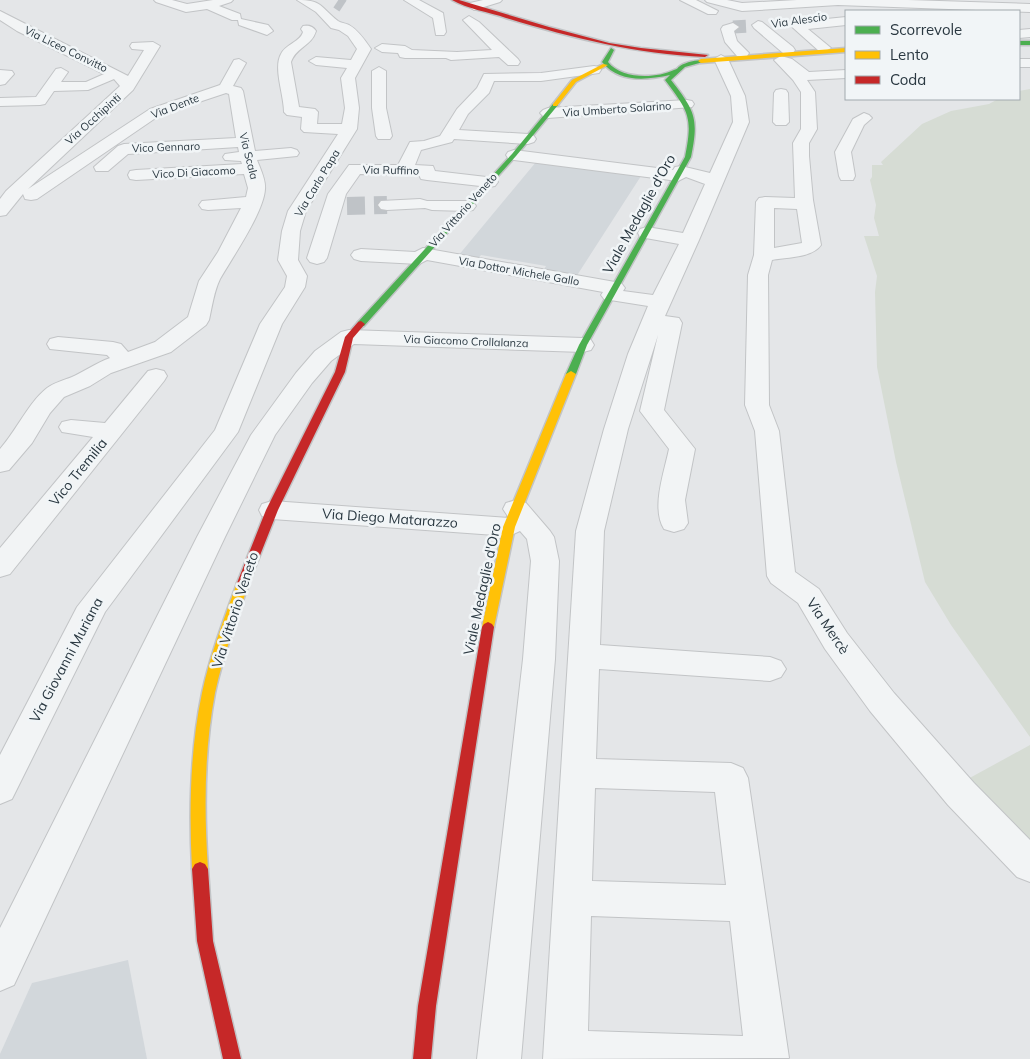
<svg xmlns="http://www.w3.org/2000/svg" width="1030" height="1059" font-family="Mulish,sans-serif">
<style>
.built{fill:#d2d7db}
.green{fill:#d6dcd4}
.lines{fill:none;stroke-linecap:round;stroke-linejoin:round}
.street-tunnel-far1{stroke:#bfc3c7;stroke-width:13;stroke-dasharray:13 7;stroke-linecap:butt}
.street-tunnel{stroke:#bfc3c7;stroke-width:18;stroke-dasharray:18 9;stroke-linecap:butt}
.street-casing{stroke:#c2c4c6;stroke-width:2}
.fast-casing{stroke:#c2c4c6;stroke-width:3}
.slow-casing{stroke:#c2c4c6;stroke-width:3}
.jam-casing{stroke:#c2c4c6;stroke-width:3}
.street{fill:#f2f4f5;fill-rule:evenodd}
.fast{fill:#4caf50;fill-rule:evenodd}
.slow{fill:#ffc107;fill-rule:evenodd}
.jam{fill:#c62828;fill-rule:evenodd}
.labels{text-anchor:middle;stroke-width:5;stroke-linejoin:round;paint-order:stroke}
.far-street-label{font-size:11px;fill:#2a3841;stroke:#f1f5f7}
.street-label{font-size:14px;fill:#2a3841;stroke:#f1f5f7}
</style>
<rect width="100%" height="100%" fill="#e4e6e8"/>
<g class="built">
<polygon points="536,162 641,176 576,277 543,271 546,266 481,255 478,259 458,256"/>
<polygon points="128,960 147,1059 0,1059 0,1054 32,983"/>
</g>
<g class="green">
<polygon points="1030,89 1030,737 951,625 925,582 896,462 877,367 875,292 877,276 864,236 879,236 874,218 876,205 870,180 872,177 872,165 883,165 881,162 922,124 951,111 989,104 998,99 1019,99 1019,91"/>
<polygon points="1030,745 1030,843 966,780"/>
</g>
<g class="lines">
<g class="street-tunnel-far1">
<polyline points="337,2 343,6"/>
<polyline points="733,27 751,26"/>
</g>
<polyline class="street-tunnel" points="347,206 387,205"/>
<defs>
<g id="street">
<polygon points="154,0 172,0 187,4 213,0 233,0 231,2 219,6 240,14 241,19 268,25 273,31 267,35 239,25 238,20 232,20 207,9 186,12 156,2"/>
<path d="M 297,0 C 323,0 320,7 338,21 C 341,23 345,23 349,25 C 358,30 365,40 371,49 L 355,78 L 359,108 L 357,129 L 306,211 L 300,231 L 298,260 L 307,276 L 305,287 L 282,324 L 238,432 L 105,612 L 12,799 L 0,804 L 0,755 L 77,607 L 215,430 L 260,324 L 285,287 L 287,276 L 278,260 L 282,231 L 288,211 L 338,134 L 304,132 L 301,129 L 302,117 L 287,115 L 284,112 C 284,95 273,68 281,54 C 286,44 300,42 303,32 L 301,29 L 303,26 C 308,25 313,26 316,31 C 311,47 297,46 291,62 L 299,107 L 315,109 L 318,112 L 317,124 L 342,124 L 345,108 L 341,78 L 347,68 L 316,65 L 309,61 L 316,57 L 351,60 L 357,49 L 348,36 L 339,30 L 331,28 L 316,12 Z"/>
<polygon points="404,0 419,0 443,13 446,32 444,35 436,35 433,18"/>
<polygon points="483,0 502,0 500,2 474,10 468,6 470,3"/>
<polygon points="680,0 696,0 718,11 716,14 708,14"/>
<polygon points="705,0 727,0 742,3 797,0 908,0 1030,4 1030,12 838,5 742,11 707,2"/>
<path d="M 0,11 L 128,76 L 144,50 L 132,49 L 130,46 L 132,43 L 153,42 L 160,46 L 133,90 L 28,189 L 150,109 L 220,85 L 234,60 L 239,59 L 246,63 L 233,86 L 241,88 L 243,91 L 255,151 L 291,148 L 297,150 L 299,153 L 297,156 L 257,160 C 260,168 266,180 265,189 C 264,212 232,258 220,279 C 214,291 212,307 209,320 L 206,325 L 171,352 L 111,373 L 90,386 L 64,397 L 50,413 L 32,443 L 9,470 L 0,472 L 0,449 C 17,430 28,403 47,388 C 54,383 64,380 72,377 C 85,371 96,363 110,358 L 107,355 L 50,349 L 47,344 L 50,339 L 58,337 L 113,342 L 121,344 L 128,352 L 155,342 L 188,317 L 199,281 L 218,252 L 241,208 L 208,210 L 202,209 L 199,205 L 202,201 L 246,197 L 248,188 L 244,174 L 136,180 L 130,179 L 128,175 L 130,171 L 136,170 L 242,164 L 241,161 L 225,160 L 223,157 L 225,154 L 239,152 L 238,147 L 128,154 L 108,171 L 96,171 L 94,167 L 118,146 L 124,144 L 236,138 L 229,94 L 226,93 L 160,115 L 37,199 L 31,200 L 25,199 L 23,194 L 6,215 L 0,216 L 0,199 L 6,191 L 120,86 L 114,79 L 88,90 L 54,91 L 45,104 L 40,105 L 0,106 L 0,98 L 36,97 L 56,69 L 61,68 L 68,72 L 61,82 L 86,82 L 104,74 L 17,31 L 0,20 Z"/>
<polygon points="469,16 479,22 518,59 520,62 518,65 508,65 499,57 451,60 446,58 405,58 400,57 398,53 382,52 375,48 382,44 405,46 412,50 457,52 492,50 463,20"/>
<polygon points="846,17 846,25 808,29 831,48 824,52 819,51 791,26 797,22"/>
<polygon points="758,21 762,22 793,47 795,50 793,53 783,53 754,28 752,25"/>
<polygon points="733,23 739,27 734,31 737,41 749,53 747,56 737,56 725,42 721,29 723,26"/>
<polygon points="1030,29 1030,37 1019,38 1019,30"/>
<path d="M 721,55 L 728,59 L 745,96 L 749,122 L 699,240 L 665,316 L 679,318 L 682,323 L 664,410 L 695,449 L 685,500 L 688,523 L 684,529 L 674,532 L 664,529 C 651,508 664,473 669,449 L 640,411 L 658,335 L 628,429 L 604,531 L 600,645 L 770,657 L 781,661 L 786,669 L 781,677 L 770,681 L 599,669 L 596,759 L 731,763 L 743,768 L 748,778 L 789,1058 L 543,1059 L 576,531 L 604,429 L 628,354 L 648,306 L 604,299 L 601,295 L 603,292 L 427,260 L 419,264 L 361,261 L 354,259 L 351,255 L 354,251 L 361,249 L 415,252 L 423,248 L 615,282 L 622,284 L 625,288 L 623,291 L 653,295 L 679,244 L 640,237 L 638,233 L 640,229 L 647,227 L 683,233 L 705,184 L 686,177 L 678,181 L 514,160 L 508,158 L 506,155 L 508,152 L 514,150 L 673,170 L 675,167 L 681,166 L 710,173 L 733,122 L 731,96 L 714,59 ZM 595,788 L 715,792 L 726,885 L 592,881 ZM 591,916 L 730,921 L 743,1036 L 588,1031 Z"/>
<path d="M 781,56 L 792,59 L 809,72 L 846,70 L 846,78 L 807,80 L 815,92 L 817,129 L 809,143 L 809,156 L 813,200 L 821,245 C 812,258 787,257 772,260 L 768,275 L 769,405 L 779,431 L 795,572 L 819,589 L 847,633 L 894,693 L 974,783 L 1030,840 L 1030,882 L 1017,877 L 948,805 L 870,711 L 825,649 L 798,603 L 771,583 L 767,576 L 755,431 L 745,405 L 748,275 L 754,255 L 756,202 L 759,198 L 765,197 L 795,198 L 793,143 L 801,129 L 801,92 L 793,80 L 774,60 ZM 774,208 L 797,209 L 802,243 L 774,248 Z"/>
<rect x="1019" y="59" width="11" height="8"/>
<polygon points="594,66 599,67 601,70 599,73 541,81 494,81 489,93 468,114 459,130 528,134 534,136 536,139 534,142 528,144 454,139 452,142 421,150 415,165 433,166 435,171 495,178 498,182 495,186 489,187 427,180 421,179 419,175 360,174 346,194 327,258 324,262 317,264 310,262 307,258 328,194 349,165 398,165 410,142 424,141 440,136 457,109 477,88 484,74 541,73"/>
<polygon points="379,67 386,71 386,108 392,136 390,139 378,139 376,136 372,108 372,71"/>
<polygon points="0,70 12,71 14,74 5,84 0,85"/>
<polygon points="781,89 786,90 788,93 789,122 786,125 776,125 773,122 774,93 776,90"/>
<polygon points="687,100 692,101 694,104 692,107 548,118 543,116 540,113 543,110 548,108"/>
<polygon points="864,113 869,115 872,118 864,125 851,152 855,176 853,180 841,180 839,176 835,152 853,119"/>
<polygon points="420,199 427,201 467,201 473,202 476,206 473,210 467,211 432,210 425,208 387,210 381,209 378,205 381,201"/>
<polygon points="349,330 583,338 591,340 594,345 591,350 583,352 354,344 331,361 312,383 275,435 225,537 14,985 0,991 0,928 197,537 251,435 296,373 315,351 341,332"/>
<polygon points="156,369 164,371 167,376 164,381 10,574 0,577 0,548 93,437 62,432 59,427 62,422 71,420 105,423 148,371"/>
<polygon points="516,500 526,503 550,531 554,537 559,561 555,659 521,1059 477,1059 523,659 531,561 527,539 520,531 509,536 272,519 262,516 259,510 262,504 272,501 509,518 503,509 506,503"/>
</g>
<g id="fast">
<rect x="1019" y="41" width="11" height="4"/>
<path d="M 611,48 L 614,50 L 608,62 C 621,79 655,79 674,70 C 678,69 677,68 680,66 C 686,62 697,60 703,60 L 703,62 L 685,67 L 671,80 C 695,111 699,118 691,157 L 587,345 L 576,374 L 571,377 L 566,374 L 579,345 L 685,157 C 693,117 689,112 665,80 L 670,75 C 646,80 619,83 602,62 Z"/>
<polygon points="553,104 558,105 516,156 364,326 358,326 358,322 512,154"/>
</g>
<g id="slow">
<polygon points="846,48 846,52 701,63 698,61 701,59"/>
<polygon points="603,64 608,65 576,82 557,106 553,106 553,104 572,80"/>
<polygon points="571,371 576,374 515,527 494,627 492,630 484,630 482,627 503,527 566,374"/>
<path d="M 243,579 L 249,583 C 237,619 223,655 215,693 C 204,751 204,811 208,869 L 205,874 L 200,876 L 195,874 L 192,869 C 189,810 190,750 202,693 C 210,655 224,619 237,583 Z"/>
</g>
<g id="jam">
<path d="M 452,0 L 459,0 L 549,27 L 609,43 L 641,48 L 708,55 L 705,57 C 636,54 572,38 506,18 C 489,12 467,9 452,0 Z"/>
<polygon points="361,321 365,324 353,338 345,372 278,510 249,583 243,587 239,586 237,583 266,510 335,372 345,337 358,322"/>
<polygon points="488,622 492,624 494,627 436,1006 431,1059 413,1059 418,1006 482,627 484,624"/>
<polygon points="200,862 205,864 208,869 213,941 241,1059 223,1059 197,941 192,869 195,864"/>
</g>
</defs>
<use href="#street" class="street-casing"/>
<use href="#fast" class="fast-casing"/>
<use href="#slow" class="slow-casing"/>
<use href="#jam" class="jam-casing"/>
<use href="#street" class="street"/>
<use href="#fast" class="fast"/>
<use href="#slow" class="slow"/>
<use href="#jam" class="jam"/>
</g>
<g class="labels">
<g class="far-street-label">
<text transform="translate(799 20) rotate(-8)" y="4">Via Alescio</text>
<text transform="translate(66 49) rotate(26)" y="4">Via Liceo Convitto</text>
<text transform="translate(175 106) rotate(-21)" y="4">Via Dente</text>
<text transform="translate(617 109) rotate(-4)" y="4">Via Umberto Solarino</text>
<text transform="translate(93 119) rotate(-42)" y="4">Via Occhipinti</text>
<text transform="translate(166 147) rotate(-2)" y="4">Vico Gennaro</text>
<text transform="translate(249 156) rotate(76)" y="4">Via Scala</text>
<text transform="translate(391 170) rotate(1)" y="4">Via Ruffino</text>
<text transform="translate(194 172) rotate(-3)" y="4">Vico Di Giacomo</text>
<text transform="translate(317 183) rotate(-59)" y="4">Via Carlo Papa</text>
<text transform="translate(463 210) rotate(-48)" y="4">Via Vittorio Veneto</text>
<text transform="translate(519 271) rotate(10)" y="4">Via Dottor Michele Gallo</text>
<text transform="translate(466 341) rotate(2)" y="4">Via Giacomo Crollalanza</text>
</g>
<g class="street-label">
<text transform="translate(639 214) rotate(-61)" y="5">Viale Medaglie d'Oro</text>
<text transform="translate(78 472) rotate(-51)" y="5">Vico Tremilia</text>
<text transform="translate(390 518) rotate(4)" y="5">Via Diego Matarazzo</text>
<text transform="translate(482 589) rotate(-78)" y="5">Viale Medaglie d'Oro</text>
<text transform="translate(235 610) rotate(-72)" y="5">Via Vittorio Veneto</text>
<text transform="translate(828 626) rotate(56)" y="5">Via Mercè</text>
<text transform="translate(66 660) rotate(-62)" y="5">Via Giovanni Muriana</text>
</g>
</g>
<rect x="845" y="10" width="175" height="90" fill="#f1f5f7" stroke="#a1a9ae"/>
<rect x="855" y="26" width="25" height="8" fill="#4caf50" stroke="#a1a9ae"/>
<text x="890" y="35" font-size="15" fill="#2a3841">Scorrevole</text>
<rect x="855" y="51" width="25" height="8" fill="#ffc107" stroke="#a1a9ae"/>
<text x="890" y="60" font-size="15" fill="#2a3841">Lento</text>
<rect x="855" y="76" width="25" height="8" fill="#c62828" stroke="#a1a9ae"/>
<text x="890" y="85" font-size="15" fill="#2a3841">Coda</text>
</svg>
